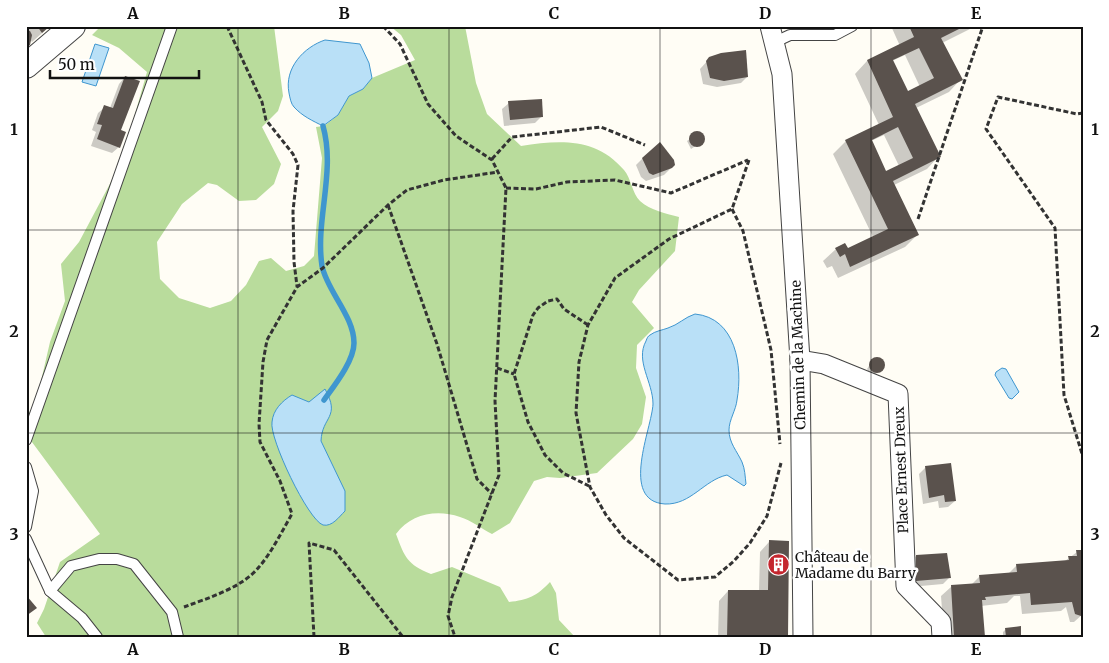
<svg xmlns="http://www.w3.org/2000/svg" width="1109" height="663" font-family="Merriweather,serif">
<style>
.forest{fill:#b9dc9c}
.water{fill:#b9e0f7;stroke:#3f96cf}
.shadow{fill:#0003;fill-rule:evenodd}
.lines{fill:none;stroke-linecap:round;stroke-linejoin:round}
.stream{stroke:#3f96cf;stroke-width:5.5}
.building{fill:#5a524d;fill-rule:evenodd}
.service-casing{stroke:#444;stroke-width:12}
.minor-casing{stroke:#444;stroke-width:21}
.tertiary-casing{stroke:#444;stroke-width:26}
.path{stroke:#333;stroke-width:3;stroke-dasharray:5 2.5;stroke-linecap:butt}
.service{stroke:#fff;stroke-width:10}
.minor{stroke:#fff;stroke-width:19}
.tertiary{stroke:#fff;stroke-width:24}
.grid{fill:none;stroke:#111;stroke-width:1;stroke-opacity:0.55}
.labels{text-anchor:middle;stroke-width:5;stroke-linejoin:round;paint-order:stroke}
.street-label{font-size:14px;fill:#111;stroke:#fff}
.poi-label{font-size:14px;fill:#111;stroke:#fff;text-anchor:start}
.neatline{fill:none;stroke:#111;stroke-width:2}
.grid-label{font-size:16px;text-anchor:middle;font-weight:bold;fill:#111}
</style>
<rect width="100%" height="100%" fill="#fffdf5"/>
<path class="forest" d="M 101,26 L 274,26 L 283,96 L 278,111 L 262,127 L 281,164 L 274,184 L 256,200 L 239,201 L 217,185 L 208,183 L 182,204 L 157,242 L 160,279 L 179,298 L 210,308 L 231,301 L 246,285 L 259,261 L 271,258 L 286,271 L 304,266 L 314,256 L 322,158 L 316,127 L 324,126 L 338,115 L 349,96 L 363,89 L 372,78 L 415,60 L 401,35 L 390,26 L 465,26 L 476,83 L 487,114 L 521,146 C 559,140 596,137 624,170 C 631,178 632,193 640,201 C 650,210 667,214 679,217 L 675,251 L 639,290 L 632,302 L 654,328 L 637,345 L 636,368 L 646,397 L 642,424 L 633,439 L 597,473 L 560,478 L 547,477 L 534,481 L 510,523 L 492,534 C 482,529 471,520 460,517 C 436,509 411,514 396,534 C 405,558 407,564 431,574 L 452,567 L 500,587 L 509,602 C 528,600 537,596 550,582 L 556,593 L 559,620 L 575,637 L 46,637 L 37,623 L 44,609 L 60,562 L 100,534 L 26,434 L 26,415 L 35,407 L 50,342 L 65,301 L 61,264 L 79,242 L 121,163 L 147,72 L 119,48 L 92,35 Z"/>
<g class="water">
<path d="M 325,40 L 360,44 L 369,63 L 372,78 L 363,89 L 349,96 L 338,115 L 323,126 C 313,121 302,116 294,107 C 291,104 290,98 289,93 C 284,68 304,47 325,40 Z"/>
<polygon points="95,44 109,48 96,86 82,82"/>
<path d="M 695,314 C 736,318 743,366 737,400 C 736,410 729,420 729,430 C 729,443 737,451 742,462 C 745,469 745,476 746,484 L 744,486 L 727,475 C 704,480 691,505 665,504 C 619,501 652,428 653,404 C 653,382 635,361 646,341 C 647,338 648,336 650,335 C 655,331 663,330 668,328 C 678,325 685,317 695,314 Z"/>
<polygon points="1002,368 1006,369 1019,392 1012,399 1009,398 995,375 996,372"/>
<path d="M 325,389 C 341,418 322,416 321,441 L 345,491 L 345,511 C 339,517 332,527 323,525 C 308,520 269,438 272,422 C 273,410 282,401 292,395 L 309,402 Z"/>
</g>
<g class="shadow">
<polygon points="26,26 50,26 32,42 30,39 26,47"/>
<path d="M 891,26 L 934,26 L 935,30 L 943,26 L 976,26 L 942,43 L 961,79 L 949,92 L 916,108 L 939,156 L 927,169 L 894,185 L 918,234 L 905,247 L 838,278 L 832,266 L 827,268 L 823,261 L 836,249 L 847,250 L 873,237 L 833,154 L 846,141 L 879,125 L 855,74 L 867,61 L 900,46 ZM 905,55 L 920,87 L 907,93 L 892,61 ZM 884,135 L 899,166 L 886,172 L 871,141 Z"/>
<polygon points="746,53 747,77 741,83 717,87 703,84 700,69 710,58 721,54"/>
<polygon points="125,77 119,147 112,153 91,146 96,132 92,130 98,113 105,107 110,108 119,84"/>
<polygon points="509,103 541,117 535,123 504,126 502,109"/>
<polygon points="698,133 702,135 703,141 691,149 687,141"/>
<polygon points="642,159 671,168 664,175 646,181 641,177 636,165"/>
<polygon points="877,359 884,365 874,376 870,374 867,369 872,361"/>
<polygon points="950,464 955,501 948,507 939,508 938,501 923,504 919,474 925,468"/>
<polygon points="769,542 787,637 718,637 719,601 728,591 759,591 760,552"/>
<polygon points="1083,551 1083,614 1074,622 1070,622 1066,607 1061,611 1022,614 1020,596 1014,596 1007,603 981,606 984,637 944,637 941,596 951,587 971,585 980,576 1008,574 1017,565 1065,561 1077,552"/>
<polygon points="916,556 950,577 943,584 910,587 913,559"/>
<polygon points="1006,629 1020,637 1003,637 1003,632"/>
</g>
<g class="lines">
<path class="stream" d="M 323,126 C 336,172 315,220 322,266 C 327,291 354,316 354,343 C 354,361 334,386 324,400"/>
</g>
<g class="building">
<polygon points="37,26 50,26 42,33"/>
<path d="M 909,26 L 935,26 L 936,28 L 965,26 L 941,38 L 963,80 L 915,104 L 941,157 L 893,181 L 919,235 L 850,267 L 845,254 L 840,257 L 835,248 L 845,243 L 848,248 L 888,229 L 845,140 L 893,117 L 867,60 L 914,37 ZM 919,48 L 934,78 L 908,91 L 893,60 ZM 898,127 L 913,158 L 886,171 L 872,140 Z"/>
<polygon points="26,30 30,31 32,35 30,45 26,48"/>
<polygon points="746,50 748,77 724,81 710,78 706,61 709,57 721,53"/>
<polygon points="125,76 140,81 121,130 126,132 120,148 97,139 102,125 97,124 104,105 113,108"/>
<polygon points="542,99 543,117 510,120 508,101"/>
<circle cx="697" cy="139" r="8"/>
<polygon points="660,142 674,160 675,165 672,168 653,175 649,173 642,158"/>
<circle cx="877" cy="365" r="8"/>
<polygon points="951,463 956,501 945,502 944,495 929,498 925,466"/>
<polygon points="769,540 789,541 788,637 727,637 728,590 768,590"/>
<polygon points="1076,550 1083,550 1081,616 1075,614 1072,602 1031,605 1030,593 985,597 986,600 982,600 985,637 954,637 951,585 980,583 979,575 1017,572 1016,564 1069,560 1068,556 1077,556"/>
<polygon points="947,553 951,578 916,581 916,555"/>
<polygon points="26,595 37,608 26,616"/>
<polygon points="1021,626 1021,637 1006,637 1005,628"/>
</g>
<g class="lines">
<defs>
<g id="service">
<polyline points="775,42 790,35 835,35 852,26"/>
<polyline points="26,440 172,26"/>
<polyline points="26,467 33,491 26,527"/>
<polyline points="26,539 50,591 82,618 97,637"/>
<polyline points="50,591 71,566 99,559 117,559 134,564 172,612 178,637"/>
</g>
<g id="minor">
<polyline points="770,26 782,74 800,360 803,637"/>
<polyline points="800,360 824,364 898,394 906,586 941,622 942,637"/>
</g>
<polyline id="tertiary" points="26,66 73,26"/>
</defs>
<use href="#service" class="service-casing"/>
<use href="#minor" class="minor-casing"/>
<use href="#tertiary" class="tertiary-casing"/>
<g class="path">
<polyline points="227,26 262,102 266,120 293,154 298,165 293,211 294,262 297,286"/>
<polyline points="383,26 400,44 428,104 456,136 492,160 506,188 495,401 499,475 452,597 448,616 455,637"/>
<polyline points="1083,113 1077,114 998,97 986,129 1055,228 1064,395 1083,457"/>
<polyline points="492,159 512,137 601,127 645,145"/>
<polyline points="749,160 732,209 669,239 615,278 588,325 579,362 576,413 590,487 606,515 624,538 678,580 715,577 734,561 750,543 767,516 781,463"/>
<polyline points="506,188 536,189 567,182 615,180 671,193 748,160"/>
<polyline points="388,205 437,344 477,479 492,494"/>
<polyline points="732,209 743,231 771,350 780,444"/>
<polyline points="918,219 983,26"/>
<polyline points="588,325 564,309 557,299 548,301 538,308 533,315 514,374 528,422 545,455 563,473 589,486"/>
<polyline points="497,368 514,374"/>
<path d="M 184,607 C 208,598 242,588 259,567 C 272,552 282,531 292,514 L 280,481 L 260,442 L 259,424 L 263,362 L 267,340 L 297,287 L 323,268 L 388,205 L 407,190 L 444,180 L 498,172"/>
<polyline points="314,637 309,543 334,550 403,637"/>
</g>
<use href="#service" class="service"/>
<use href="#minor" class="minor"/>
<use href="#tertiary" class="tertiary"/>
</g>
<path class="grid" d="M 238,26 L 238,637M 449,26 L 449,637M 660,26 L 660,637M 871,26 L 871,637M 26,230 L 1083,230M 26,433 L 1083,433"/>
<defs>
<symbol id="building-disc" viewBox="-11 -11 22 22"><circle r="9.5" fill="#c4262e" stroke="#fff"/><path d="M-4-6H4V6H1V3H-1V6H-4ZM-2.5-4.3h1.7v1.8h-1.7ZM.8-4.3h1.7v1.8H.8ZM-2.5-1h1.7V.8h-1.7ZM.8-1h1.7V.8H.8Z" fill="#fff"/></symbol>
</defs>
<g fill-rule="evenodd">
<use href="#building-disc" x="766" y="552" width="25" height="25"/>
</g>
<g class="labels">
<g class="street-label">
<text transform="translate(798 355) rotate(-92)" y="5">Chemin de la Machine</text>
<text transform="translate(901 470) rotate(-92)" y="5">Place Ernest Dreux</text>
</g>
<g class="poi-label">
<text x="795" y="562">Château de<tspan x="795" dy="16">Madame du Barry</tspan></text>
</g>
</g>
<rect width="1109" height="663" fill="none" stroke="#ffffff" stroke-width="55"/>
<path d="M50 70v8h149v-8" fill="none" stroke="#111111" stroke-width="2.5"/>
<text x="58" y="70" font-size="15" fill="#111111" stroke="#ffffff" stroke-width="4" paint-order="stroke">50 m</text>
<rect x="28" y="28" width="1054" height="608" class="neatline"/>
<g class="grid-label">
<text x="133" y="19">A</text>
<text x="344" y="19">B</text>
<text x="554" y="19">C</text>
<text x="765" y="19">D</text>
<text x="976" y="19">E</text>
<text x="14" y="135">1</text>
<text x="1095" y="135">1</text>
<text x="14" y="337">2</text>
<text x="1095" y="337">2</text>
<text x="14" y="540">3</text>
<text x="1095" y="540">3</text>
<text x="133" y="655">A</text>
<text x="344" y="655">B</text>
<text x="554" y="655">C</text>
<text x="765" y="655">D</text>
<text x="976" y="655">E</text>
</g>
</svg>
